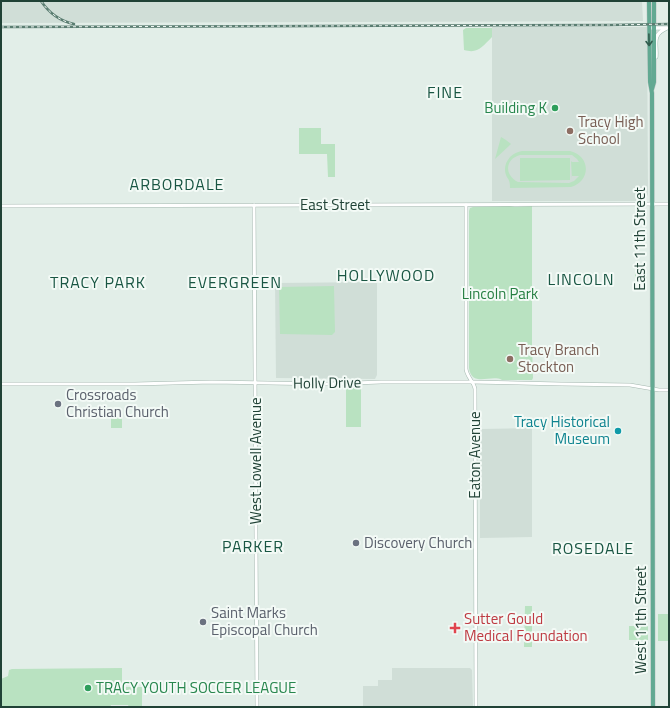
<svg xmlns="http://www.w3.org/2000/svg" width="670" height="708" font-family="'Titillium Web',sans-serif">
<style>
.built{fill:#d0ded7}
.green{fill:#b9e2c1;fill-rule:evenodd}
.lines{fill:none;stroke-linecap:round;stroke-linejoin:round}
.tertiary-casing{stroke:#a4b7af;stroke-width:4}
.secondary-casing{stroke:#9fbbb0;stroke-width:4.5}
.primary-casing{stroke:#c1cac7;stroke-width:5}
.tertiary{stroke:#fff;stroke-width:3}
.secondary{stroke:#fff;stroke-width:3.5}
.primary{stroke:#62a992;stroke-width:4}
.rail-casing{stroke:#5a7d71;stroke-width:2.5}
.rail{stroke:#f3faf6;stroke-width:1;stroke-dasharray:3;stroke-linecap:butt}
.oneway{stroke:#305c4d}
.leisure-dot{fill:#2e9e5b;stroke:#f3faf6;stroke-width:1.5}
.education-dot{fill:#8d6e63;stroke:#f3faf6;stroke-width:1.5}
.worship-dot{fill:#6b7280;stroke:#f3faf6;stroke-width:1.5}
.culture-dot{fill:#0f9aa8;stroke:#f3faf6;stroke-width:1.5}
.health-dot{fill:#e0444e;stroke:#f3faf6;stroke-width:1.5}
.labels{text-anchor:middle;stroke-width:4;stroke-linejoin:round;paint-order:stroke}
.leisure-label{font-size:15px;fill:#27864d;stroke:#f3faf6;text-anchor:end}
.education-label{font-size:15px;fill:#785e54;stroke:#f3faf6;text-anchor:start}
.street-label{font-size:15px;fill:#204236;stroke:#f3faf6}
.park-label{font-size:15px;fill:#257e41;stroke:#f3faf6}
.worship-label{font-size:15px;fill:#5b616d;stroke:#f3faf6;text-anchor:start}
.culture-label{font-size:15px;fill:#0d838f;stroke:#f3faf6;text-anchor:end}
.health-label{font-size:15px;fill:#be3a42;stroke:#f3faf6;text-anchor:start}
.neighbourhood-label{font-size:16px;letter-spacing:1px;fill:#195643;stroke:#f3faf6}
</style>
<rect width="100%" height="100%" fill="#e2eee8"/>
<g class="built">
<polygon points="1,1 642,1 643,21 1,23"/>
<polygon points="492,27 647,27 648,194 646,199 642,201 492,201"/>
<polygon points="377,282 377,375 375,379 276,378 275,283"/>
<polygon points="532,428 532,537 480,538 480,429"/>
<polygon points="392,668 470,668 472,670 473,707 363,707 363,686 378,686 378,680 392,680"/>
</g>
<g class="green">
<path d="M 466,28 L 492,28 L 492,37 C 482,47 478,54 464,50 L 463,30 Z"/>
<polygon points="299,128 321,128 321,144 335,144 335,177 328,177 327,154 299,154"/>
<polygon points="501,137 506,140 511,144 495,159"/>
<path d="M 522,151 L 570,151 C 591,156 591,181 571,187 L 510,188 C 510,187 510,182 509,181 C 509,179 507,178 506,175 C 502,164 510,153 522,151 ZM 520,155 L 572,155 L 577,159 L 579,162 L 572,162 L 571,161 L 572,180 L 572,176 L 579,176 L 574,181 L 569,183 L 518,182 C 504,175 505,159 520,155 Z"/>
<polygon points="520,158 570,158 570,180 520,181"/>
<path d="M 510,206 L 515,207 L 532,206 L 532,344 L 533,378 L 532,380 L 502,380 C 491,374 472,388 469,368 L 469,211 L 470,208 L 473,207 Z"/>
<polygon points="635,271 647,271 647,279 641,279 640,282 635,282"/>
<polygon points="334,286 335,332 332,335 280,334 279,287"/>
<rect x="346" y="388" width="15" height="39"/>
<rect x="111" y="417" width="11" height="11"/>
<polygon points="525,606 532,606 532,647 524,647"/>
<rect x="658" y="614" width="11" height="27"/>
<rect x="629" y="626" width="19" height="14"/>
<polygon points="122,668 122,687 142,687 142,707 129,707 128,705 111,705 110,707 1,707 1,679 8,676 9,670 12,669"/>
</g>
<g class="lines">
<defs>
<g id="tertiary">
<polyline points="254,205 257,707"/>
<path d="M 466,205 L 466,369 C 467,377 474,382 475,389 L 476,707"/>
<polyline points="1,206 669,204"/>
<polyline points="1,384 135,384 212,382 328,384 381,382 471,382 561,384 630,385 659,390 669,390"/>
</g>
<g id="secondary">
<polyline points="652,28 666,28"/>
<path d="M 656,57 C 657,43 651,35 667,28"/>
</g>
<g id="primary">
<polyline points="649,1 650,82 652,93 653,707"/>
<polyline points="652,89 654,82 654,1"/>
</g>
</defs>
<use href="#tertiary" class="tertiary-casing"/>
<use href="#secondary" class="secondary-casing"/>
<use href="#primary" class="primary-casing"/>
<use href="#tertiary" class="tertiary"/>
<use href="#secondary" class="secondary"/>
<use href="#primary" class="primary"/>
<defs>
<g id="rail">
<path d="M 41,1 C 49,13 60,21 74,24"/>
<polyline points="1,27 610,25 669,24"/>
</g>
</defs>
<use href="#rail" class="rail-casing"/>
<use href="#rail" class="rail"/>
</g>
<defs><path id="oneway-shaft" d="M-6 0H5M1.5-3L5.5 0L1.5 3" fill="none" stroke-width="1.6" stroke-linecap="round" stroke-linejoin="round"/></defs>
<use class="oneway" href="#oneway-shaft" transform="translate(649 40) rotate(89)"/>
<g class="leisure-dot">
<circle cx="555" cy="108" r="4"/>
<circle cx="88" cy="688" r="4"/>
</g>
<g class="education-dot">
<circle cx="570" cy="131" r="4"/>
<circle cx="510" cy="359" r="4"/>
</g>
<g class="worship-dot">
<circle cx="58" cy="404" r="4"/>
<circle cx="356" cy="543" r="4"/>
<circle cx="203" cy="622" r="4"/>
</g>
<circle class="culture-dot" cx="618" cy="431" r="4"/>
<path class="health-dot" d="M453 622h4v4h4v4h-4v4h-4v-4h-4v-4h4z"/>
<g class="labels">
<g class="leisure-label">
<text x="547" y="113">Building K</text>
<text x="96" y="693" text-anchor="start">TRACY YOUTH SOCCER LEAGUE</text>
</g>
<g class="education-label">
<text x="578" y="127">Tracy High<tspan x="578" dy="17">School</tspan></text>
<text x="518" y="355">Tracy Branch<tspan x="518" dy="17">Stockton</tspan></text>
</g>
<g class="street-label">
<text x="335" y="210">East Street</text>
<text transform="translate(640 239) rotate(-90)" y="5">East 11th Street</text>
<text transform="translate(327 383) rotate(-1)" y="5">Holly Drive</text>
<text transform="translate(475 455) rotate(-90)" y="5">Eaton Avenue</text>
<text transform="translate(256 461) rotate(-90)" y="5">West Lowell Avenue</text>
<text transform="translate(641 620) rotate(-90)" y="5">West 11th Street</text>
</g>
<g class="park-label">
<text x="500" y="299">Lincoln Park</text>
</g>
<g class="worship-label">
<text x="66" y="400">Crossroads<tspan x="66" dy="17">Christian Church</tspan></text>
<text x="364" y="548">Discovery Church</text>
<text x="211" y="618">Saint Marks<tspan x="211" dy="17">Episcopal Church</tspan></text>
</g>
<g class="culture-label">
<text x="610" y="427">Tracy Historical<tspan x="610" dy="17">Museum</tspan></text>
</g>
<g class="health-label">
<text x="464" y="624">Sutter Gould<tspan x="464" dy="17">Medical Foundation</tspan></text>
</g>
<g class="neighbourhood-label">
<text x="445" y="98">FINE</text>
<text x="177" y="190">ARBORDALE</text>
<text x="386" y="281">HOLLYWOOD</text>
<text x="581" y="285">LINCOLN</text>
<text x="98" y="288">TRACY PARK</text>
<text x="235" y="288">EVERGREEN</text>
<text x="253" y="552">PARKER</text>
<text x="593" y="554">ROSEDALE</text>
</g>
</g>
<rect width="670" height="708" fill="none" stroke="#204236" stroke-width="4"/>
</svg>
